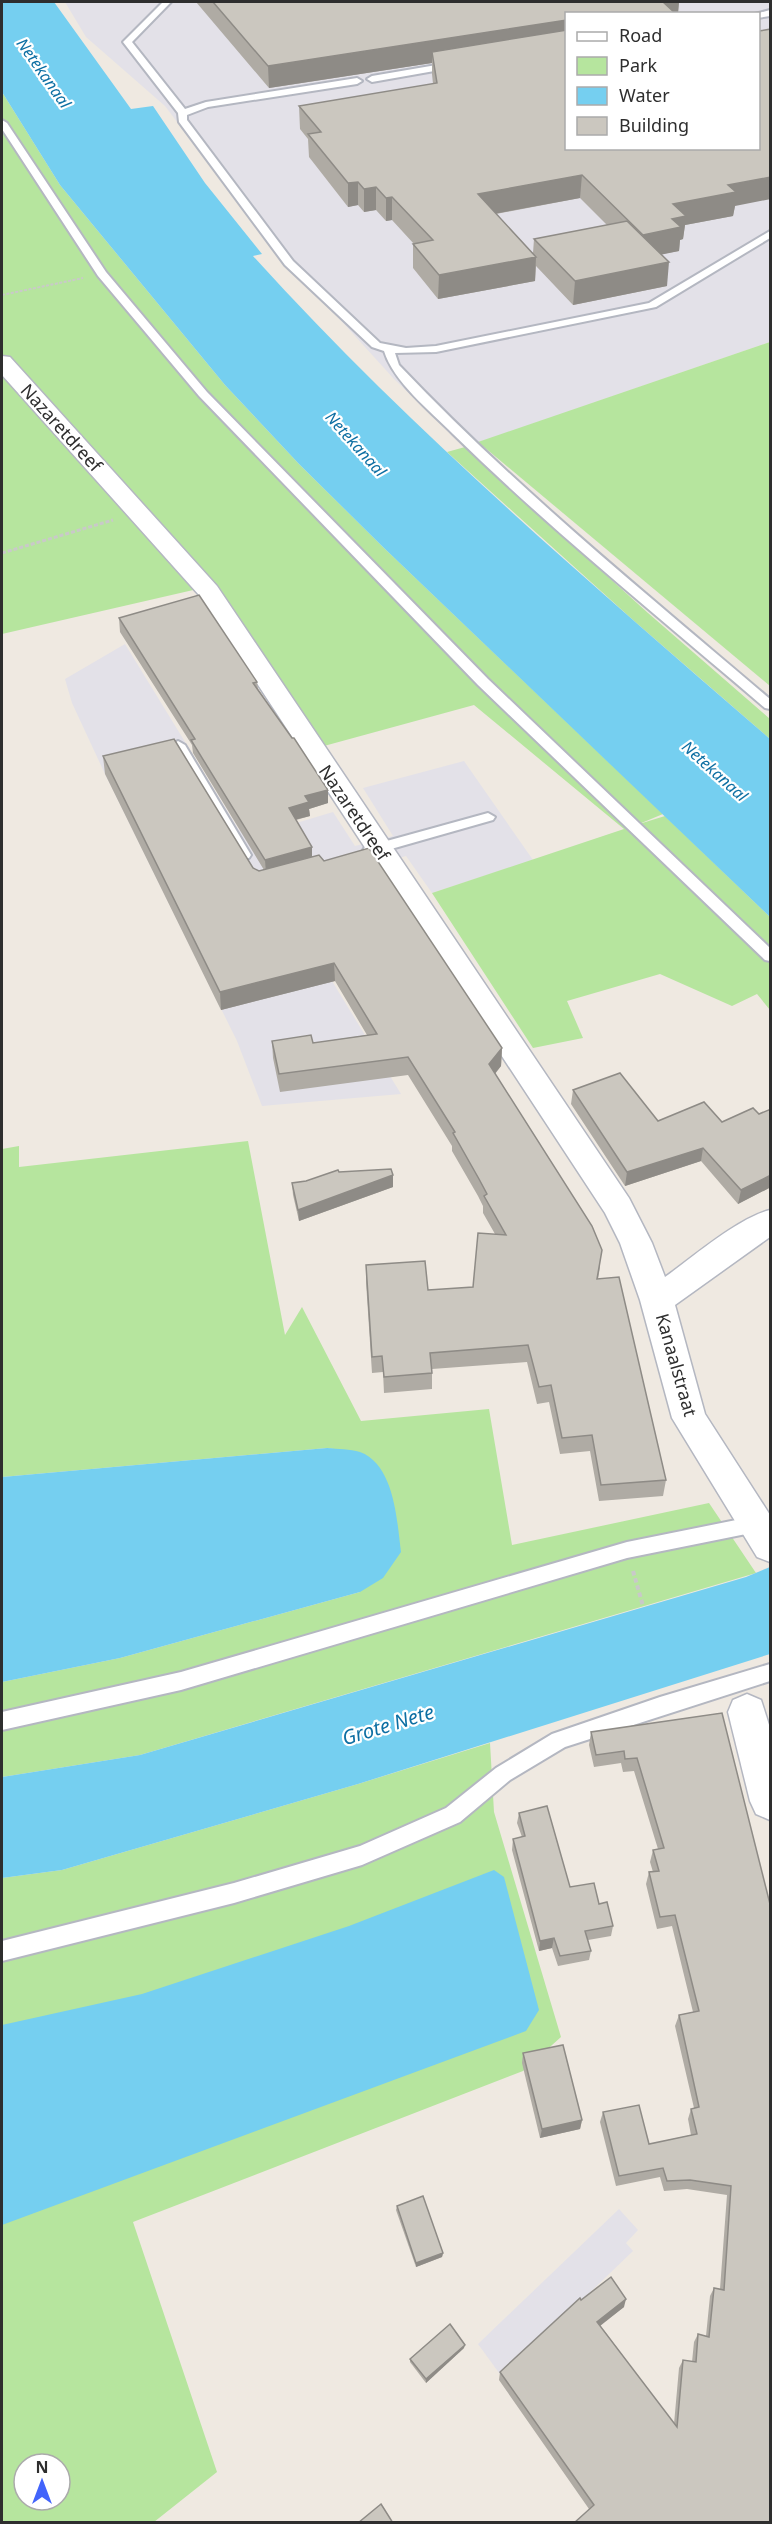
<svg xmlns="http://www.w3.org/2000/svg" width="772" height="2524" font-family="'Noto Sans',sans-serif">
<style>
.industrial{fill:#e3e1e8;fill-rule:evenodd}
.green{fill:#b6e59e;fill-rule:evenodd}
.water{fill:#75cff0}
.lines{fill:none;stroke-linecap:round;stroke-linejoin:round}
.lane-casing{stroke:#b4b7c1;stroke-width:4}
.street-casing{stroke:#b4b7c1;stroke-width:3}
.path-far2{stroke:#c9c9c9;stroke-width:2;stroke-dasharray:3 1.5;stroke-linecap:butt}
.path-far1{stroke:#c9c9c9;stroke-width:3;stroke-dasharray:4 2;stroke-linecap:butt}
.path{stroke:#c9c9c9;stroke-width:4;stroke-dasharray:4.5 3;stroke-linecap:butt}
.lane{fill:#fff;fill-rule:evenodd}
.street{fill:#fff;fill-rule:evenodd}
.wall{fill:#afaba4;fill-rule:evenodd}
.shaded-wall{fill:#8e8b86}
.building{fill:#cbc7bf;stroke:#8e8b86;stroke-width:1.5}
.labels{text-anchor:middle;stroke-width:4.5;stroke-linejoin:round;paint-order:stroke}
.far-water-label{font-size:16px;font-style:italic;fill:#0d6fa3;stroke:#fff}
.street-label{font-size:18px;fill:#2e2e2e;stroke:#fff}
.water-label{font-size:20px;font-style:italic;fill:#0d6fa3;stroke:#fff}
</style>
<rect width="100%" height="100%" fill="#efe9e1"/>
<g class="industrial">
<path d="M 65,2 L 770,2 L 770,342 L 465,447 L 394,379 L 256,227 L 165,106 L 86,37 ZM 566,14 L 758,14 L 758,148 L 566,148 Z"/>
<polygon points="125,644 239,830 288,817 293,824 333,812 355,846 393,836 363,788 464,761 533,860 432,893 406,856 277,891 401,1094 262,1106 237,1041 105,774 72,703 65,679"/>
<polygon points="619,2209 638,2230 626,2243 633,2251 502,2377 478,2344"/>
</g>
<g class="green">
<polygon points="2,92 60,185 225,385 299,464 384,548 663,814 639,824 665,816 770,917 770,1010 757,994 732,1006 660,974 567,1001 583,1038 533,1048 432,893 624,829 474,705 324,746 215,585 2,634"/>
<polygon points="770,342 770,686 478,442"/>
<polygon points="465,447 648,613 770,719 770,739 633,620 447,452"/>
<polygon points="248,1141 285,1335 302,1307 361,1421 489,1409 512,1545 709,1503 756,1573 140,1755 2,1777 2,1682 120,1658 360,1592 361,1453 327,1448 2,1477 2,1149 19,1146 19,1167"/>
<path d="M 490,1743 L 494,1812 L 561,2037 L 523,2071 L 133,2222 L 217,2472 L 154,2522 L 2,2522 L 2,1878 L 62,1870 L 358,1784 ZM 24,2464 L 60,2464 L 60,2500 L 24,2500 Z"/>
</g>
<g class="water">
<path d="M 2,2 L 54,2 L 131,109 L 153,106 L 205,183 L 262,254 L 253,256 C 411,431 593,585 770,739 L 770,917 L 384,548 L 299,464 L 225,385 L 60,185 L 2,92 Z"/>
<path d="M 327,1448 C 338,1449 350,1449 360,1452 C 395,1465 397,1522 401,1552 L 383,1578 L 360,1592 L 120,1658 L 2,1682 L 2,1477 Z"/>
<polygon points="770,1567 770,1654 358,1784 62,1870 2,1878 2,1777 140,1755 746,1577"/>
<polygon points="494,1870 504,1877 539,2010 526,2031 2,2225 2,2025 142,1994 349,1926"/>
</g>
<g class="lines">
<defs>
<g id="lane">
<path d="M 163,2 L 171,2 L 132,42 L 185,109 L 206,102 L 357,78 L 362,81 L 357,84 L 208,107 L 187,115 L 187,120 L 293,261 L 380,343 L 406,348 L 436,346 L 649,303 L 770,231 L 770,238 L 656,307 L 436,352 L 395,353 L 399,365 C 514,486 643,591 770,699 L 770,709 L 765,708 C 660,618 552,531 453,434 C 430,411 393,381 384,351 L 372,347 L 285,265 L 179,122 L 178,113 L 123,42 Z"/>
<polygon points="770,10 770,16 758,18 758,14 755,14"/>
<polygon points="454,62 457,63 457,67 372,82 367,79 372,76"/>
<polygon points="2,120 7,123 106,272 207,392 488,679 770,948 770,961 765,960 478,685 199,396 98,276 2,129"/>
<polygon points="178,741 185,745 251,855 249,858 239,858 237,855 171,745"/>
<polygon points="488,813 495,817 493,820 370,855 363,850 365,847"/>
<polygon points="756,1516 762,1519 765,1524 762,1529 756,1532 627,1558 181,1690 2,1730 2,1712 181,1672 627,1542"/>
<polygon points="770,1664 770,1681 565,1747 510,1780 460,1822 362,1865 234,1903 2,1961 2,1941 234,1883 360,1846 446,1808 496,1768 552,1734 660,1697"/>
</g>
<g id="street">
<path d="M 2,356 L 10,357 L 217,586 L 629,1198 L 652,1243 L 665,1277 C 693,1257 738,1218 770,1210 L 770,1237 L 675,1305 L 705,1414 L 770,1515 L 770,1562 L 757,1557 L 672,1418 L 640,1300 L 620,1243 L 605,1213 L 199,595 L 2,375 Z"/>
<polygon points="747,1694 761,1700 770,1728 770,1820 756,1814 750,1801 728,1712 733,1700"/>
</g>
</defs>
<use href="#lane" class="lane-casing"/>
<use href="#street" class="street-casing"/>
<polyline class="path-far2" points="2,295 83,278"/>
<polyline class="path-far1" points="2,553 113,520"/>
<polyline class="path" points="633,1571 643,1606"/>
<use href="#lane" class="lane"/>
<use href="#street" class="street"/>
</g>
<g class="wall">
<path d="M 196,2 L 679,2 L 678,13 L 676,14 L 567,14 L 567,148 L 735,206 L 733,216 L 685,225 L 683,239 L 680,240 L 679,251 L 662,254 L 667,286 L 573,305 L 536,266 L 535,281 L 438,299 L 413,268 L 413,244 L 414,244 L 392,220 L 386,221 L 376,210 L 364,212 L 358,205 L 348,207 L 309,157 L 308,139 L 300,129 L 299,106 L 433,84 L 432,74 L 432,63 L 269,88 ZM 580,198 L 607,225 L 534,239 L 533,253 L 496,214 Z"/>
<polygon points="119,618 257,682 258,689 328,790 328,803 309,809 310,816 296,820 312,856 324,861 502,1048 501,1066 495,1074 600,1267 598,1279 666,1480 663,1496 599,1501 590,1451 560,1454 549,1402 537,1404 527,1362 432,1369 432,1389 384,1393 383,1372 372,1373 366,1282 366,1265 428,1290 473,1287 495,1234 483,1213 483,1206 478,1196 452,1151 452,1146 408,1075 280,1092 273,1058 272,1041 313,1043 367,1035 335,981 221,1010 105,774 103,756 253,868 259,871 264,870 193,753 192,745 120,632"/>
<polygon points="573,1090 658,1121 722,1122 759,1114 771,1109 771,1187 738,1204 701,1161 625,1186 571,1104"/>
<polygon points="339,1172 393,1187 299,1221 293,1195 292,1183 306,1181"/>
<polygon points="722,1713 771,2523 589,2509 499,2380 500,2372 581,2300 624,2307 600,2325 674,2424 679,2368 683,2360 692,2362 694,2342 698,2334 706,2336 710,2296 714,2288 720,2289 727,2195 687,2189 664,2191 660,2177 616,2186 600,2122 603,2112 649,2144 691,2135 688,2119 691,2109 694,2108 675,2026 679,2015 693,2012 672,1926 657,1929 646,1884 649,1872 653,1872 650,1862 653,1850 658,1849 634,1771 623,1772 621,1763 594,1767 589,1745 591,1732"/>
<polygon points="519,1813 570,1887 599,1904 613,1926 611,1936 588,1940 591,1951 589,1960 558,1966 552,1948 539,1951 512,1850 513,1839 522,1837 517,1823"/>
<polygon points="523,2053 582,2120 580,2129 540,2138 522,2063"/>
<polygon points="397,2206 443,2253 442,2257 416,2267 396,2210"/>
<polygon points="464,2348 426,2383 410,2362 410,2359"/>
</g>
<g class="shaded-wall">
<polygon points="655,2 679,2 678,13 654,14"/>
<polygon points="567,20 566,42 432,52 432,63 269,88 268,66"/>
<polygon points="582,175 580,198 477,217 478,194"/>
<polygon points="771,177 771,199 735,206 733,216 685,225 683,239 680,240 679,251 640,259 643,235 673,204 728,185"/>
<polygon points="358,182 358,205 348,207 348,183"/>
<polygon points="376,187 376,210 364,212 364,189"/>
<polygon points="392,197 392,220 386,221 386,198"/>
<polygon points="536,257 535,281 438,299 439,275"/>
<polygon points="669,262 667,286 573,305 575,281"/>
<polygon points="328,790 328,803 309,809 310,816 290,821 289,808 305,796"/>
<polygon points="312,847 312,860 266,873 265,860"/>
<polygon points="334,963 335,981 221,1010 220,992"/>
<polygon points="502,1048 501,1066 488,1082 489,1064"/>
<polygon points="703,1148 701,1161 625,1186 627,1172"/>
<polygon points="393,1175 393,1187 299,1221 298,1210"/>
<polygon points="771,1175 771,1187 738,1204 741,1190"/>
<polygon points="554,1938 552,1948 539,1951 540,1941"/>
<polygon points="582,2120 580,2129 540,2138 542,2129"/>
<polygon points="443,2253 442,2257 416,2267 416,2263"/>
<polygon points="626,2299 624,2307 595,2330 597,2322"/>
<polygon points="465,2345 464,2348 426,2383 426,2379"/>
</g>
<g class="building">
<polygon points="213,2 663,2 676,14 567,14 567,20 268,66"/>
<polygon points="771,29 771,177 728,185 736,192 673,204 686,216 672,219 681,227 643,235 582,175 478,194 536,257 439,275 413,244 433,240 392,197 386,198 376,187 364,189 358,182 348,183 308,134 321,132 299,106 437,83 432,52 567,30 567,148 759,148 759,31"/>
<polygon points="627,221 669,262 575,281 534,239"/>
<polygon points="199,595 257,682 253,683 292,738 294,738 328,790 305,796 309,802 289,808 312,847 265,860 191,740 195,739 119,618"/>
<polygon points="174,739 253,868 259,871 319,855 324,861 369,848 502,1048 489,1064 592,1226 602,1250 597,1279 619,1277 666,1480 601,1485 592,1435 562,1438 551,1385 539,1387 528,1345 430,1353 432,1373 384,1377 382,1356 372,1357 366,1265 425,1261 428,1290 473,1287 478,1233 506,1235 484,1196 487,1194 479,1179 453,1133 455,1132 408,1057 279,1074 272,1041 311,1035 313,1043 377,1034 334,963 220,992 103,756"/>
<polygon points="620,1073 658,1121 704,1102 722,1122 753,1108 759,1114 771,1109 771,1175 741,1190 703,1148 627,1172 573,1090"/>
<polygon points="391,1169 393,1175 298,1210 292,1183 306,1181 338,1170 339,1172"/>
<polygon points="722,1713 771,1908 771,2523 574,2523 594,2505 500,2372 580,2298 581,2300 611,2277 626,2299 597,2322 677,2427 683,2360 696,2362 698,2334 709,2337 714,2288 724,2290 731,2186 690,2180 667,2181 663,2168 619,2176 603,2112 639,2105 649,2144 697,2134 691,2109 699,2107 679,2015 699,2011 675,1915 660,1917 649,1872 659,1871 653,1850 664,1848 637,1758 625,1759 624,1751 596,1755 591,1732"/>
<polygon points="547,1806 570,1887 594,1883 599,1904 607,1902 613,1926 585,1931 591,1951 560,1956 554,1938 540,1941 513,1839 525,1836 519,1813"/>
<polygon points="563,2045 582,2120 542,2129 523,2053"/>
<polygon points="423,2196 443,2253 416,2263 397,2206"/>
<polygon points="450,2324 465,2345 426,2379 410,2359"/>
<polygon points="381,2504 393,2523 358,2523"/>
</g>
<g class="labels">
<g class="far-water-label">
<text transform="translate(44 73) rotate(55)" y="6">Netekanaal</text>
<text transform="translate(356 444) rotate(48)" y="6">Netekanaal</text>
<text transform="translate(715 771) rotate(42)" y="6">Netekanaal</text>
</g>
<g class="street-label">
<text transform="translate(61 428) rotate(48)" y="6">Nazaretdreef</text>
<text transform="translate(354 813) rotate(56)" y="6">Nazaretdreef</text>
<text transform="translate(676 1365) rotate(74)" y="6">Kanaalstraat</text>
</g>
<g class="water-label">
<text transform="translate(388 1725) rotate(-17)" y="7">Grote Nete</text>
</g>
</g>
<rect width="772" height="2524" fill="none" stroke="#2e2e2e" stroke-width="6"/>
<rect x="565" y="12" width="195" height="138" fill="#ffffff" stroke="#ababab" stroke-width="1.5"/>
<rect x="577" y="32" width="30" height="9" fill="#ffffff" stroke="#ababab" stroke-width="1.5"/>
<text x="619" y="42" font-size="18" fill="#2e2e2e">Road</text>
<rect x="577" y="57" width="30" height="18" fill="#b6e59e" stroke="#ababab" stroke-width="1.5"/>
<text x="619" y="72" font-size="18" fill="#2e2e2e">Park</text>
<rect x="577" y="87" width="30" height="18" fill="#75cff0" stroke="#ababab" stroke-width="1.5"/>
<text x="619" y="102" font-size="18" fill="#2e2e2e">Water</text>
<rect x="577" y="117" width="30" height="18" fill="#cbc7bf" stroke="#ababab" stroke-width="1.5"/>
<text x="619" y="132" font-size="18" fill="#2e2e2e">Building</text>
<g transform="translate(42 2482)"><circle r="28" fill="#ffffff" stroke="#ababab" stroke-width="1.5"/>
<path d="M0-4.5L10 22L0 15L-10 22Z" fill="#4264fb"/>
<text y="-9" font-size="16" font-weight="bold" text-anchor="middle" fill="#2e2e2e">N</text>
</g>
</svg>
